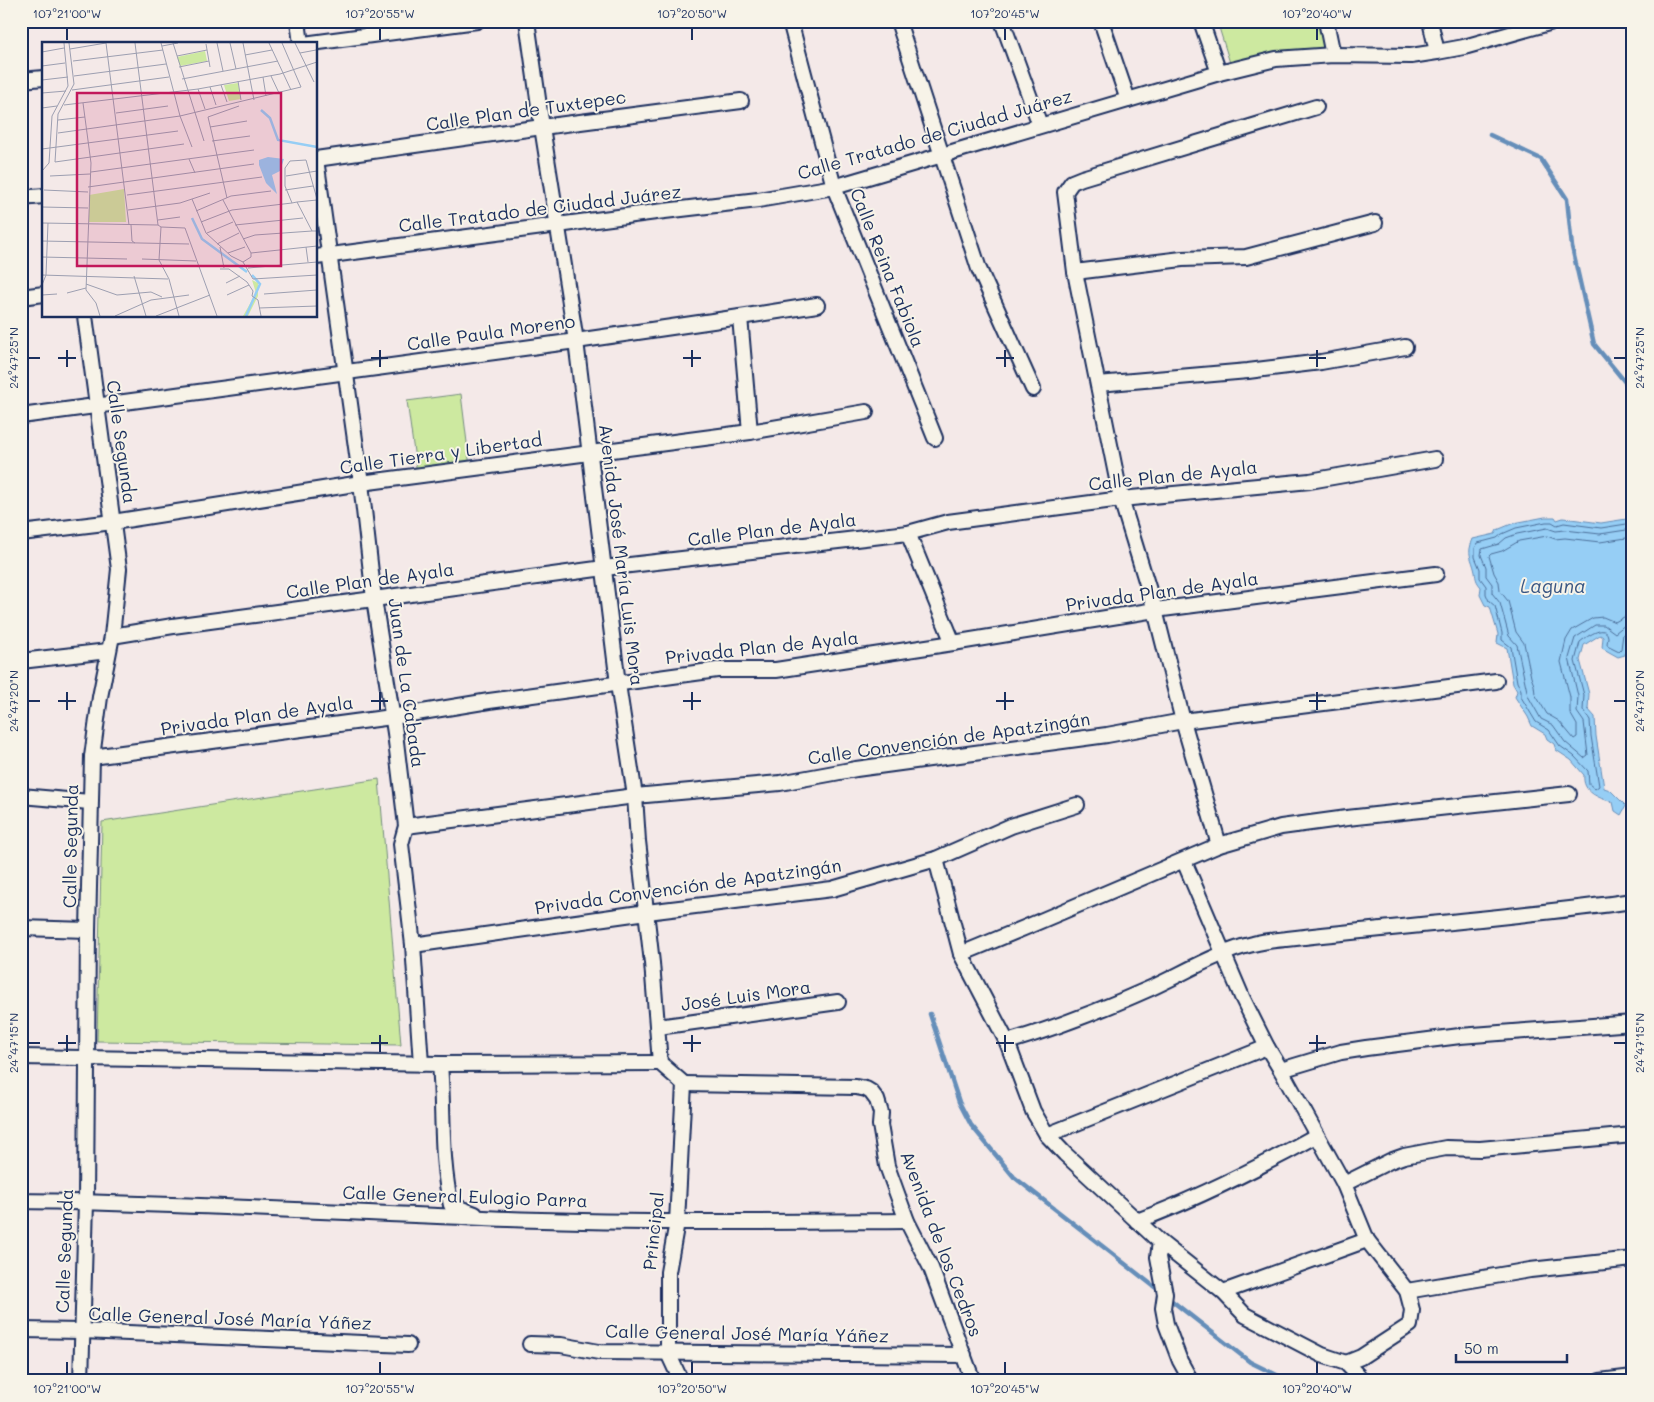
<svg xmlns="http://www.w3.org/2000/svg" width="1654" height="1402" font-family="Mali,sans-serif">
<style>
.green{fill:#cde9a0;stroke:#748c7f}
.water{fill:#96cef5;stroke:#658eb9}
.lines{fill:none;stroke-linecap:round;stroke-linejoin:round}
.shore{stroke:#4c6f9a;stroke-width:1}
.stream{stroke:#658eb9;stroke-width:4.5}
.minor-casing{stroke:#1b2f5e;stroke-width:18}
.minor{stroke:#f7f3e8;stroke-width:14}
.ticks{fill:none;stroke:#1b2f5e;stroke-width:2}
.labels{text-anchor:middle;stroke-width:4;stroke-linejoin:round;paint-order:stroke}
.street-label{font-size:18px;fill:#1b2f5e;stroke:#f7f3e8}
.water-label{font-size:19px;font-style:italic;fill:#3a5784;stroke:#f7f3e8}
.inset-river{fill:none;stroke:#96cef5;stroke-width:2.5}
.inset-road{fill:none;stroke:#9d9fb1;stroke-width:1}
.view{fill:#c2185b;fill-opacity:0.15;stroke:#c2185b;stroke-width:2.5}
.inset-edge{fill:none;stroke:#1b2f5e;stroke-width:2.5}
.neatline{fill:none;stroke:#1b2f5e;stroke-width:2}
.ticks-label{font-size:12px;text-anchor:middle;fill:#1b2f5e}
</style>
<rect width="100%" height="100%" fill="#f4e9e8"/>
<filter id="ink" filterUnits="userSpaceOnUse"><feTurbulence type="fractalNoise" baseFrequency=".02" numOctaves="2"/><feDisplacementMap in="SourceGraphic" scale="10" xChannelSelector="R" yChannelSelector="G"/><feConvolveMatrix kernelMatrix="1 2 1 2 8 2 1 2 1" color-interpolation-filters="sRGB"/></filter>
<g filter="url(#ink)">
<g class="green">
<polygon points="1217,21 1326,21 1332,50 1280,51 1230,63"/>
<polygon points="461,394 470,467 417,474 407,401"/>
<polygon points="379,779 401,1045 97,1041 102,822"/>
</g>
<path class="water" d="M 1545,517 L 1555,517 L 1557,520 L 1563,518 L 1601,523 L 1633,518 L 1633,633 L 1627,637 L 1625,655 L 1618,657 L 1602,648 L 1603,637 L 1600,635 L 1584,645 L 1580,660 L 1589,694 L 1588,709 L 1595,717 L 1596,736 L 1604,788 L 1610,790 L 1626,806 L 1621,815 L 1615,811 L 1613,802 C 1598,798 1582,792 1584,775 L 1571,760 L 1556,750 L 1554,744 L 1547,739 L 1545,734 L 1532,726 L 1528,717 L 1515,697 L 1517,691 L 1513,684 L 1507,648 L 1497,643 L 1498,634 L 1490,607 L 1485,605 L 1480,595 L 1481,587 C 1476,581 1476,579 1475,572 C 1472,557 1466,555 1473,539 L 1495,534 L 1497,530 L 1514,523 Z"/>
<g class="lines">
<g class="shore">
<path d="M 1633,523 L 1601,528 L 1564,523 L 1557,525 L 1552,522 L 1546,522 L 1516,528 L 1502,534 L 1497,538 L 1478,543 L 1475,548 L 1475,557 L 1480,569 L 1480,578 L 1486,586 L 1486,594 L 1489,601 L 1495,606 L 1502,633 L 1502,640 L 1511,647 L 1517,682 L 1521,690 L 1521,697 L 1536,722 L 1549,730 L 1560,746 L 1574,756 L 1588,771 L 1589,784 L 1595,789 L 1599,786 L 1591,736 L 1590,720 L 1583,710 L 1584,695 L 1575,661 L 1580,642 C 1585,638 1606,622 1608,637 C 1608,639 1607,642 1607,645 L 1619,651 L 1621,649 L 1623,634 L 1629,630 L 1633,629"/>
<polyline points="1633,529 1600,534 1565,530 1556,531 1547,528 1517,534 1506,538 1499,544 1482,549 1481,555 1486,567 1486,576 1492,584 1492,593 1500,603 1509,636 1517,645 1528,696 1541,719 1553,725 1565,742 1584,758 1588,755 1584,722 1577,712 1578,696 1569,658 1575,638 1595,625 1604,625 1615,633 1626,624 1633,623"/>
<polyline points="1633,537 1600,542 1565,538 1555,539 1547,536 1519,541 1502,551 1491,554 1489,556 1494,573 1499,582 1500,591 1508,601 1516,632 1524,643 1531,677 1534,685 1535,694 1547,714 1559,721 1574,739 1577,737 1577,725 1570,713 1570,697 1561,662 1566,640 1572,630 1593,618 1603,617 1615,622 1624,617 1633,615"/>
</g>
<g class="stream">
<polyline points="1490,135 1541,159 1567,199 1572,247 1594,344 1625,382 1633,385"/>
<polyline points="930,1014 959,1102 971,1125 1014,1177 1161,1292"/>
<polyline points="1167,1297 1250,1362 1289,1381"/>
</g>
<defs>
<g id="minor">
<polyline points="298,21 301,44"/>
<polyline points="527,21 542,127 576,341 618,684 635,796 638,841 652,963 660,1063 684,1084"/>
<polyline points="790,21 834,187 935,438"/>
<polyline points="898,21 979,269 1033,389"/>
<polyline points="1002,21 1040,125"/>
<polyline points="1101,21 1128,100"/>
<polyline points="1201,21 1219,73"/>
<polyline points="1326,21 1333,55"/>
<polyline points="1430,21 1437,52"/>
<polyline points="304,44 477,21"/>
<polyline points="21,80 44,78"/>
<polyline points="316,159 361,483 374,599 395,733 406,826 401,844 413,945 421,1064"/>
<polyline points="316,159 542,127 741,101"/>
<polyline points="21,198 44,196"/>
<polyline points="316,257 656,212 758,200 834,187 1219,73 1276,59 1333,55 1411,56 1437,52 1464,47 1556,21"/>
<polyline points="1075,272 1182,259 1246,257 1375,223"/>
<polyline points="21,297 44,294"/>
<polyline points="740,317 750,432"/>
<polyline points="1098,384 1248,371 1321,362 1405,347"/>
<polyline points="21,416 576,341 740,317 817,305"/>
<polyline points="21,533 113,522 361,483 750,432 866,412"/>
<polyline points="908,533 953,643"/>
<polyline points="112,636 173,626 604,568 908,533 948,522 1121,499 1310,481 1435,459"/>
<polyline points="21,661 108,651"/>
<polyline points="92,757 392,717 489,701 717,670 776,670 953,643 1155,610 1436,574"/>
<polyline points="21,796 90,802"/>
<polyline points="406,826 635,796 780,783 856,769 1107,735 1183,721 1496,681"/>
<polyline points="1219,845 1183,721 1155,610 1121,499 1075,272 1065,192 1072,182 1082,178 1316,107"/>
<polyline points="936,859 961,954 1007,1042 1033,1111 1047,1135 1065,1154 1160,1242 1223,1292 1245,1315 1322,1355 1346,1363 1363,1381"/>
<polyline points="1184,861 1242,997 1267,1047 1281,1070 1344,1184 1367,1240 1407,1291 1412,1310 1410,1325 1361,1357 1346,1363"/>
<polyline points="21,928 88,930"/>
<polyline points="413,945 647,912 832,889 936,859 1011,826 1077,805"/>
<polyline points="961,954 1024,928 1219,845 1281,827 1347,818 1569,794"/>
<polyline points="658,1027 838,1002"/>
<path d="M 1007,1042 C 1056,1028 1104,1009 1151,988 C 1184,973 1218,952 1253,944 C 1264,941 1276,940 1287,939 C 1402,926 1518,917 1633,901"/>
<polyline points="21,1057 440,1064 660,1063"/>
<path d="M 440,1064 C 444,1111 440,1160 451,1205 L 475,1214"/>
<polyline points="1281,1070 1341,1052 1366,1048 1460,1036 1633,1023"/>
<polyline points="684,1084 856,1087 866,1089 871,1092 877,1100 881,1113 880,1125 887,1166 907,1221 931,1268 973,1381"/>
<polyline points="1047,1135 1267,1047"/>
<polyline points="1344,1184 1390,1161 1404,1156 1446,1148 1480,1149 1633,1135"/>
<path d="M 21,1201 C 176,1203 330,1212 484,1218 C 625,1224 766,1222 907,1221"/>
<path d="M 1137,1221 C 1199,1198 1258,1168 1316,1136"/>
<polyline points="1160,1242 1158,1257 1165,1294 1163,1308 1166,1324 1180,1361 1191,1381"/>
<polyline points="1407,1291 1530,1270 1633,1259"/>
<polyline points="1223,1292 1367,1240"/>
<polyline points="21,1330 82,1331 408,1345"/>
<polyline points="530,1344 561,1345 599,1352 964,1355"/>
<polyline points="81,1381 86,1202 88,930 92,757 100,697 112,636 119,569 85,316"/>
<polyline points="681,1381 668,1353 668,1272 677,1222 684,1084"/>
<polyline points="1600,1381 1633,1377"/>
</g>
</defs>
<use href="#minor" class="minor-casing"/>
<use href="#minor" class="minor"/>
</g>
</g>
<path class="ticks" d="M 67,28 L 67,40M 380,28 L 380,40M 692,28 L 692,40M 1005,28 L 1005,40M 1317,28 L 1317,40M 67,350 L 67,367M 380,350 L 380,367M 692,350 L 692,367M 1005,350 L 1005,367M 1317,350 L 1317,367M 28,358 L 40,358M 58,358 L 76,358M 371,358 L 388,358M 683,358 L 701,358M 996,358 L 1014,358M 1309,358 L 1326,358M 1614,358 L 1626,358M 67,692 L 67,710M 380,692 L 380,710M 692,692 L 692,710M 1005,692 L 1005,710M 1317,692 L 1317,710M 28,701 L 40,701M 58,701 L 76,701M 371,701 L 388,701M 683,701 L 701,701M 996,701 L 1014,701M 1309,701 L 1326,701M 1614,701 L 1626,701M 67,1035 L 67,1052M 380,1035 L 380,1052M 692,1035 L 692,1052M 1005,1035 L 1005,1052M 1317,1035 L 1317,1052M 28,1043 L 40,1043M 58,1043 L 76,1043M 371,1043 L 388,1043M 683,1043 L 701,1043M 996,1043 L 1014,1043M 1309,1043 L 1326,1043M 1614,1043 L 1626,1043M 67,1362 L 67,1374M 380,1362 L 380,1374M 692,1362 L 692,1374M 1005,1362 L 1005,1374M 1317,1362 L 1317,1374"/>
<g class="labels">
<g class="street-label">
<text transform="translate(526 111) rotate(-8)" y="6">Calle Plan de Tuxtepec</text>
<text transform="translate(935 135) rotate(-16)" y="6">Calle Tratado de Ciudad Juárez</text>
<text transform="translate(540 209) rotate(-7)" y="6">Calle Tratado de Ciudad Juárez</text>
<text transform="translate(887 268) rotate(68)" y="6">Calle Reina Fabiola</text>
<text transform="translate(491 333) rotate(-8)" y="6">Calle Paula Moreno</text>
<text transform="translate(121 442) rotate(82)" y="6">Calle Segunda</text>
<text transform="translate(441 454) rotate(-8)" y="6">Calle Tierra y Libertad</text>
<text transform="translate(1173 476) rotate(-6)" y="6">Calle Plan de Ayala</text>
<text transform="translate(772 530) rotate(-7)" y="6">Calle Plan de Ayala</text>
<text transform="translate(621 555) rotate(83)" y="6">Avenida José María Luis Mora</text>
<text transform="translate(370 581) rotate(-8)" y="6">Calle Plan de Ayala</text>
<text transform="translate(1162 592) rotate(-8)" y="6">Privada Plan de Ayala</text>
<text transform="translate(762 648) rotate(-6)" y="6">Privada Plan de Ayala</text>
<text transform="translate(406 683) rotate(82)" y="6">Juan de La Cabada</text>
<text transform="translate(257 716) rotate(-8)" y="6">Privada Plan de Ayala</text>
<text transform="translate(949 739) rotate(-8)" y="6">Calle Convención de Apatzingán</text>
<text transform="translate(71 846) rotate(-89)" y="6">Calle Segunda</text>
<text transform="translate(688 887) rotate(-8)" y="6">Privada Convención de Apatzingán</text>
<text transform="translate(746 996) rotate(-8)" y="6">José Luis Mora</text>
<text transform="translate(465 1197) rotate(2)" y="6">Calle General Eulogio Parra</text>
<text transform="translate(654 1231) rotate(-84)" y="6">Principal</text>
<text transform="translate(941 1244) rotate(69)" y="6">Avenida de los Cedros</text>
<text transform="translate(65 1251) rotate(-88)" y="6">Calle Segunda</text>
<text transform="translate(230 1319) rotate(2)" y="6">Calle General José María Yáñez</text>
<text transform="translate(747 1334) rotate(1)" y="6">Calle General José María Yáñez</text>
</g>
<g class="water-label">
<text x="1553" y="593">Laguna</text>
</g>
</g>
<g transform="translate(42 42)">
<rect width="275" height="275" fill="#f4e9e8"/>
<path d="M 163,9 L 165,19 L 138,24 L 135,15 ZM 196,41 L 199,57 L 187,59 L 182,43 ZM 82,147 L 84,180 L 47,180 L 47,153 ZM 210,238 L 216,241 L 216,254 L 206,274 L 201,274 L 214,251 Z" fill="#cde9a0"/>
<path d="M 226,115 L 242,117 L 238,129 L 230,133 L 235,152 L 224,141 L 217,123 L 217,118 Z" fill="#96cef5"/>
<path class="inset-river" d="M 219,68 L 228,76 L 236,98 L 275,105M 150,176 L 160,197 L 205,230M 204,274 L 218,242 L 210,233"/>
<path class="inset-road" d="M 27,1 L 32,42 L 16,72 L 13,120 L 142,102M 64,1 L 87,183M 93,1 L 116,183 L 119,185 L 117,218 L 127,237 L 137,274M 119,1 L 138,74 L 150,105M 131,1 L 162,99M 175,1 L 181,29M 188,1 L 194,27M 201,1 L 212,58M 227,1 L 249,48M 253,1 L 272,40M 164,2 L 168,25M 120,4 L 136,1M 28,7 L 64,1M 0,10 L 22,6M 258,11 L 274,8M 203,13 L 230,8M 135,14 L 165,8M 31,19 L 121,8M 0,24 L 23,21M 137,25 L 167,19M 32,34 L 124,22M 229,34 L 237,51M 221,35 L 224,54M 140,37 L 236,19M 0,38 L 26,35M 196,39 L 199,58M 179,43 L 185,60M 168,45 L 174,63M 156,47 L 163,67M 30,48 L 127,35M 0,51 L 24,49M 41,61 L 49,121 L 44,248 L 54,261 L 58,274M 22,63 L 156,47 L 238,32 L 275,20M 0,66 L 15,64M 74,71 L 126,64M 16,78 L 43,75M 168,85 L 205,79M 16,91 L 138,74 L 259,45 L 240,1M 170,99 L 208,94M 0,107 L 136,89M 147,117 L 153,131M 0,129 L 7,121 L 10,74 L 26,44 L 22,1M 49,130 L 212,108M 8,134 L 48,132M 244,134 L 275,129M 46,145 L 212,122M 2,148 L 46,150M 243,148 L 271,144M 85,153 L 220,135M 185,156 L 166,75 L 197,64M 150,157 L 164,191 L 189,214 L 201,220 L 211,237 L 275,233M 181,158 L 209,211 L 209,215 L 201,220M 255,160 L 275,158M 250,161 L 255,160 L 270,189 L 275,189M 0,165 L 46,166M 86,168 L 138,161 L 168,151M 154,169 L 189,154 L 229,149M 116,178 L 138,175M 159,180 L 190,168 L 250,161 L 243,144 L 243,126 L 248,119 L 264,118 L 275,157M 0,181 L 116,183M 89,183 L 90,199 L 93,201M 193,183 L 261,176M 119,185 L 143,186 L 175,274M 165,191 L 191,180M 201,197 L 213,193 L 270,189M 0,199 L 147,202M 175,202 L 197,191M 178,205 L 182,226M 264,205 L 266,220M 186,211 L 203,205M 209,211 L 275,204M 0,215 L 85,217M 100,217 L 154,219M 206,226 L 275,220M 178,227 L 187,227 L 205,240 L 211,249 L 210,254 L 216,258 L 219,274M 0,233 L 126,237M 92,234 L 104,274M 184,241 L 198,234M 44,242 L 75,253 L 109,250 L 120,255M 0,243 L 4,233 L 6,181M 25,251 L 44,246M 222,252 L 275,248M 0,253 L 15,252M 185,253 L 207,243M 217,266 L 275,264M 73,274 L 109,258 L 147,253M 114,274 L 168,253"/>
<path class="view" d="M 35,51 L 239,51 L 239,224 L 35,224 Z"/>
<rect width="275" height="275" class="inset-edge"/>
</g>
<rect width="1654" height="1402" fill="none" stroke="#f7f3e8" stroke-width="55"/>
<path d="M1456 1354v8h111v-8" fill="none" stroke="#1b2f5e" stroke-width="2.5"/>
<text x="1464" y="1354" font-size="15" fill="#1b2f5e" stroke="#f7f3e8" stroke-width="4" paint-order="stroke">50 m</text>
<rect x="28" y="28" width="1598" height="1346" class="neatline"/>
<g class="ticks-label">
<text x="67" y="18">107°21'00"W</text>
<text x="380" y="18">107°20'55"W</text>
<text x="692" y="18">107°20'50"W</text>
<text x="1005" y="18">107°20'45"W</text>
<text x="1317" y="18">107°20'40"W</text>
<text transform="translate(14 358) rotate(-90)" y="4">24°47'25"N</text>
<text transform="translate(1640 358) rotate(-90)" y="4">24°47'25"N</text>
<text transform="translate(14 701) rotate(-90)" y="4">24°47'20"N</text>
<text transform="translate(1640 701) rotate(-90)" y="4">24°47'20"N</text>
<text transform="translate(14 1043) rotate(-90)" y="4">24°47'15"N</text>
<text transform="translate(1640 1043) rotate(-90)" y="4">24°47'15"N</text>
<text x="67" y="1393">107°21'00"W</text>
<text x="380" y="1393">107°20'55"W</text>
<text x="692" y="1393">107°20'50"W</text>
<text x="1005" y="1393">107°20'45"W</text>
<text x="1317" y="1393">107°20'40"W</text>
</g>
</svg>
